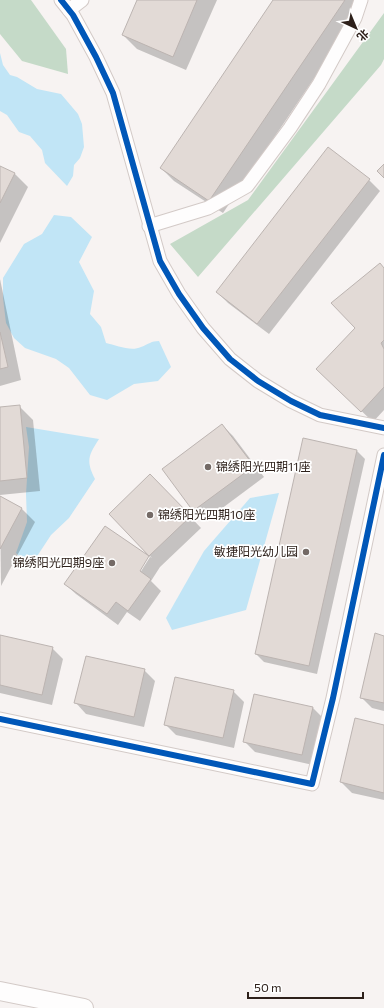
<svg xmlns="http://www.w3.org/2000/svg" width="384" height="1008" font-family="Commissioner,'Noto Sans SC',sans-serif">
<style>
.forest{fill:#c5dac8}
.water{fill:#c1e5f6}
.shadow{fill:#0003;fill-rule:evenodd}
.building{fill:#e2dad6;stroke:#bcb4b1}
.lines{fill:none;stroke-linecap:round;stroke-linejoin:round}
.street-casing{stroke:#d3cac7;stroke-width:15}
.secondary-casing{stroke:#d3cac7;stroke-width:20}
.street{stroke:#fefdfd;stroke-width:13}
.secondary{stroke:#fefdfd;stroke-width:18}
.cycleway-casing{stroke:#fff;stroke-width:8}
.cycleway{stroke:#0057b8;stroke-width:6}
.poi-dot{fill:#746a66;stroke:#fff;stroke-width:1.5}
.labels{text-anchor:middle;stroke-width:3.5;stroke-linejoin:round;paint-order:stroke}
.poi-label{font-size:12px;fill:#2d201a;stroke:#fff;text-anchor:start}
</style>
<rect width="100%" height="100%" fill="#f7f3f2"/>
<g class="forest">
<polygon points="0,0 31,0 66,49 68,74 22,61 0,34"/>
<polygon points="384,13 384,59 381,65 198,277 170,244 248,200"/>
</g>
<g class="water">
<polygon points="0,53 3,65 10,75 17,77 37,89 61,94 78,114 82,124 84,147 80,158 74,165 73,176 67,186 45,163 42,150 30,136 19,132 7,115 0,111"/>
<path d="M 54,215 L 71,217 L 92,237 L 79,262 L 94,291 L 90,314 L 101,327 L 106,343 C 116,345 131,352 141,347 C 149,344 151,341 159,341 L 171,367 L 158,381 L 134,384 L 107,400 L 90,395 L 69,368 L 56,359 L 25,348 L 14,338 L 6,323 L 3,298 L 3,278 L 24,244 L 42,234 Z"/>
<path d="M 26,427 L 99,439 C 88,456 86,461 95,479 L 69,518 L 51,535 L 30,567 L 16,553 L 27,522 L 26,494 L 29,447 Z"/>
<polygon points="279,493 246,610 172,630 166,618 204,551 250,498"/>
</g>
<g class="shadow">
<polygon points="138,0 217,0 186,70 137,49 123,35"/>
<polygon points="274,0 357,0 363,6 223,213 174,181 161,168"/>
<polygon points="0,167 15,174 28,187 0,243"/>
<polygon points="369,180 380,191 269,334 228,303 217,292"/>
<polygon points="384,269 384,410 373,422 328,379 356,328"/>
<polygon points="0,279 21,380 0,386"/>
<polygon points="20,407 33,420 40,491 0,495 0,408"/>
<polygon points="222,425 233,436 264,477 205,521 194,510 163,469"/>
<polygon points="357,451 365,459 317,674 264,662 256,654"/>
<path d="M 161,486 L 201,528 L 160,567 L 151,581 L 161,591 L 140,621 L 127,612 L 118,625 L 76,594 L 65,584 L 105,527 L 152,558 L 110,514 ZM 147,557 L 150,557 L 138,576 L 136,575 Z"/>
<polygon points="0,497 21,508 35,522 1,586"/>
<polygon points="0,636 52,648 63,659 52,705 0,693"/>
<polygon points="384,637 384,711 372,708 361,697"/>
<polygon points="144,670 155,681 144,727 86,714 76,703"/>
<polygon points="233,691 244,702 234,748 176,735 165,724"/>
<polygon points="313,708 324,719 313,765 255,752 244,741"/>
<polygon points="384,726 384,800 352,793 341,782"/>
</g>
<g class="building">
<polygon points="137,0 197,0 173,57 122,35"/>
<polygon points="273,0 345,0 209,201 160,168"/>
<polygon points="328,147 370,179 257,324 216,292"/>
<polygon points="384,164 384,178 377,171"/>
<polygon points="0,166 15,173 0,203"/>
<polygon points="380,263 384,268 384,340 381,343 384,349 384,387 361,412 316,369 355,328 331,303"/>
<polygon points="0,332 8,367 0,369"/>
<polygon points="20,405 27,478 0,481 0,407"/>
<polygon points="222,424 254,466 193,511 162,469"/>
<polygon points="303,438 357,450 309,666 255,654"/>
<polygon points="150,474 191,516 149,556 109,514"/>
<polygon points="0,496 22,508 0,549"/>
<polygon points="105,526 149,556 140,571 151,579 128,611 116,602 107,614 64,584"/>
<polygon points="375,633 384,636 384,703 360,698"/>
<polygon points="0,635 53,647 42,695 0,685"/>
<polygon points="86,656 145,669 134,717 74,703"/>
<polygon points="175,677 234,690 223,738 164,725"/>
<polygon points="254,694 313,707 302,755 243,742"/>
<polygon points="355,718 384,725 384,793 340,782"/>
</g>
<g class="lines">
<defs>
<g id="street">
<polyline points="61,0 73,15 96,57 113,93 160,261 179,294 203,328 230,359 258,381 291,401 320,415 384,428"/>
<polyline points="69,10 82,0"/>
<polyline points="149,226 208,208 247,186 290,128 319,84 355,18 361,0"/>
<polyline points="0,719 312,784 333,698 384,455"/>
</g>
<polyline id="secondary" points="0,991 84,1008"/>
</defs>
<use href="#street" class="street-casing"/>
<use href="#secondary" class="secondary-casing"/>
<use href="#street" class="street"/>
<use href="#secondary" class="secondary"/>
<defs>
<g id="cycleway">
<polyline points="61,0 73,15 96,57 113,93 160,261 179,294 203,328 230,359 258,381 291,401 320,415 384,428"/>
<polyline points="0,719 312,784 333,698 384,455"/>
</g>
</defs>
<use href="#cycleway" class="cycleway-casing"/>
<use href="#cycleway" class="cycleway"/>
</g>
<g class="poi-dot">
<circle cx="208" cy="467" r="4"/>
<circle cx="150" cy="515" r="4"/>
<circle cx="306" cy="552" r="4"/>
<circle cx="112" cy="563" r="4"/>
</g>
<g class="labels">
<g class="poi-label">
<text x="216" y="471">锦绣阳光四期11座</text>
<text x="158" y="519">锦绣阳光四期10座</text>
<text x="298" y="556" text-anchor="end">敏捷阳光幼儿园</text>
<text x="104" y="567" text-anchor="end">锦绣阳光四期9座</text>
</g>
</g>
<g transform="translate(356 28) rotate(136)" stroke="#ffffff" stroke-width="3" paint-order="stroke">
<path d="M0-3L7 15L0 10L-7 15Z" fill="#2d201a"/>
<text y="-6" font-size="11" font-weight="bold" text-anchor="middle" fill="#2d201a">北</text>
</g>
<path d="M248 992v6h115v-6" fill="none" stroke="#2d201a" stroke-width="2"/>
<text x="254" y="992" font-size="12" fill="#2d201a" stroke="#ffffff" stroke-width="3" paint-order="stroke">50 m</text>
</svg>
